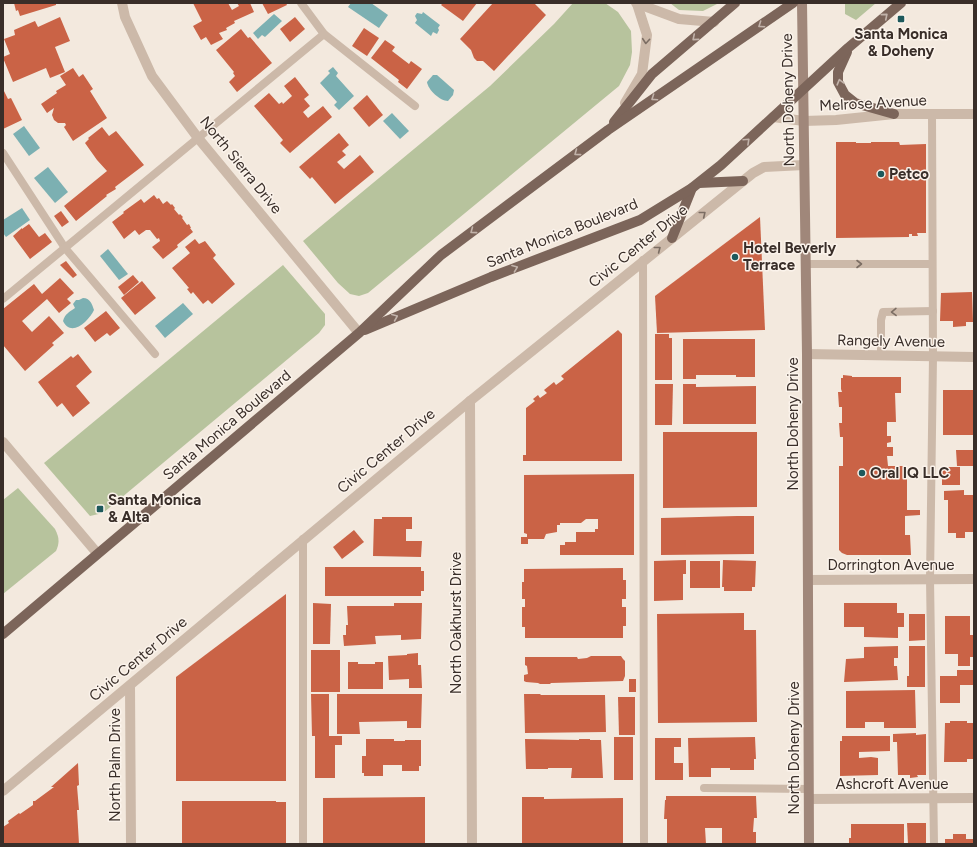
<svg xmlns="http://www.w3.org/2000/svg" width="977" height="847" font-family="Figtree,sans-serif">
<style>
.green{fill:#b7c39d}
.water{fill:#7cb0b2}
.building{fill:#ca6346}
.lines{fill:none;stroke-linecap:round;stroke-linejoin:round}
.service{stroke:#ccb9a9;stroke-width:8}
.minor{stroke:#ccb9a9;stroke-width:10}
.tertiary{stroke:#ccb9a9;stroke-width:10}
.secondary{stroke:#a0877a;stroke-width:10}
.primary{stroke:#7c655a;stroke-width:10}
.oneway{stroke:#c2b3aa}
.oneway2{stroke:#7b6d63}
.poi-dot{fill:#1d595c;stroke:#fbf3eb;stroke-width:1.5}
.labels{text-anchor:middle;stroke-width:3;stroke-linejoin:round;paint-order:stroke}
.poi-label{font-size:15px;font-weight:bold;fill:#392e29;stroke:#fbf3eb;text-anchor:start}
.street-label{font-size:15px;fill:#392e29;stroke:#fbf3eb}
</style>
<rect width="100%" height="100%" fill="#f3e9de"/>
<g class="green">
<polygon points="573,3 605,3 618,12 631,31 632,52 630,65 619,86 368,293 359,296 350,294 338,283 303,241 490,86 554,24"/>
<polygon points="670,3 719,3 703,11 679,10"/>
<polygon points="845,3 876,3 856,20 845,14"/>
<polygon points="283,265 325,314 325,325 319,333 103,513 90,516 44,463"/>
<path d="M 18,488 L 55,529 C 59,537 60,542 56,551 L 3,594 L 3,500 Z"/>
</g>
<g class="water">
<polygon points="351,3 371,3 388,15 379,28 348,7"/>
<polygon points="423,12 440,25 438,28 439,30 437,34 433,32 431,36 415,23 417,20 415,16 417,13 422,14"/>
<polygon points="274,14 282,21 265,37 262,35 258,39 253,33"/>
<polygon points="333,67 338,73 336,76 354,96 339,110 334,105 337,102 320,83 330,73 328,71"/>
<path d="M 433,75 L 437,75 L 454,90 L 453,95 L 448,101 C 440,101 428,90 427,82 Z"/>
<polygon points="392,113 409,131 400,139 383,121"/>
<polygon points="24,126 40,148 29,156 13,134"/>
<polygon points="48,167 68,192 55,203 34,178"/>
<polygon points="22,208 30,220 6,237 3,233 3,220"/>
<polygon points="108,249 128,274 119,280 100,256"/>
<path d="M 83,298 C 90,298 92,304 94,310 C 89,321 71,338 63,321 C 65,314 69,312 75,308 L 73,304 L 76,300 L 79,300 Z"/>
<polygon points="183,303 193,314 165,338 155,326"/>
</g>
<g class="building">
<polygon points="14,3 56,3 56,5 20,16 18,10 16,11"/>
<polygon points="193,3 228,3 232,10 239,6 237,3 250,3 254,12 234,21 235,23 226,28 227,30 219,33 223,39 211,45 206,37 201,40 193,26 202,21"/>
<polygon points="262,3 286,3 287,5 268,14"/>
<polygon points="443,3 477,3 463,21 441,5"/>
<polygon points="493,3 536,3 535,4 546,15 494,71 483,61 477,61 474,58 471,50 460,39"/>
<polygon points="60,17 70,41 55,47 65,72 50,78 46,68 13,82 3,58 3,57 10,54 4,39 15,35 14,30 35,21 38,27"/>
<polygon points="295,17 305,29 290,42 280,29"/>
<polygon points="364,28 379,38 367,56 352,46"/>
<polygon points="241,29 248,38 250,37 272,63 237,92 229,82 235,76 233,73 234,72 216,50"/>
<polygon points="385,40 395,47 392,51 409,64 411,61 422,69 407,89 398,82 399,80 371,58"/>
<polygon points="73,68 79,77 83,74 93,89 90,91 107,118 73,141 64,127 66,125 65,123 58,123 54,120 52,115 54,108 47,113 41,104 57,93 56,91 66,85 60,76"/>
<polygon points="295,77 309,95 304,99 310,106 303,112 308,118 323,106 332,117 290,153 280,143 283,140 254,106 269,93 279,104 282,102 283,104 292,96 284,86"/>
<polygon points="3,89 8,99 11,98 22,120 3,129"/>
<polygon points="367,95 383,115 369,127 353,108"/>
<polygon points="102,127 109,136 116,131 144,165 115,187 116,189 106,195 107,196 76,221 64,206 107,171 97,160 85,143 89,139 88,138"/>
<polygon points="339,133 349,145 342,151 346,155 337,162 344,169 360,155 374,172 335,204 312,177 310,179 299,167"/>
<polygon points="836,142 856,142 856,143 871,143 871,142 899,142 900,145 926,144 926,233 917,233 918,236 912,236 912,234 909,234 909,237 836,238"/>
<polygon points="154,195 157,199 159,198 163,204 167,201 171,205 172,204 175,208 174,209 179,215 180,214 183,217 182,218 187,225 189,224 191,228 190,228 193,232 177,245 178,247 163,259 152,247 160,241 159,238 157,239 150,230 146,230 139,235 135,230 124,239 112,222 124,213 123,212 141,199 144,203"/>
<polygon points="61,211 69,222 62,227 54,216"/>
<polygon points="760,217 765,330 657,333 655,296"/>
<polygon points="29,224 39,237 45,233 52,242 30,259 13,236 22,228 22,229"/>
<polygon points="195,239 199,244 205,241 216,255 213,258 235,284 212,304 208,300 203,304 193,292 191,294 187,289 189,288 172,268 190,253 185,247"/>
<polygon points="66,261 77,275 73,278 60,265"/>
<polygon points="133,275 139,282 124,295 118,287"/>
<polygon points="60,278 74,293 67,299 71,303 59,313 47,299 22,321 32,332 49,316 64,333 52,343 54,345 25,371 3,345 3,309 34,284 42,294"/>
<polygon points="142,281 156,298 135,315 121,298"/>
<polygon points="972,292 973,322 966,322 966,326 953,327 953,321 940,321 941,293"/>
<polygon points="106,311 120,328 110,336 107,333 95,342 84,328"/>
<polygon points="618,330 622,334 622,461 523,461 523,455 526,455 526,408 535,401 533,399 538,395 540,398 547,393 544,390 554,382 556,385 564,379 561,376"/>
<polygon points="655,334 669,334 669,338 672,338 672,380 655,380"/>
<polygon points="683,339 755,339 755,377 736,377 736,375 696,375 696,379 683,379"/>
<polygon points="78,354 92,372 76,386 90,403 73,417 62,403 57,407 38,382 71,356 73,358"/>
<polygon points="843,375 852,376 852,377 901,377 901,393 895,393 896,422 887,422 887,436 891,436 891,442 887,443 887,447 893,447 893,456 887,456 888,466 907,466 907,510 920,510 920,515 905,516 905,535 910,535 911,555 847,555 842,553 839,550 839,466 843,466 843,437 840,437 839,423 842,423 842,407 839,407 838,392 842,392 841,389 841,378 843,378"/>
<polygon points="655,384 673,384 672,425 655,425"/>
<polygon points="683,384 696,384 696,387 756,386 756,424 683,424"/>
<polygon points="943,390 974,390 973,435 943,435"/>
<polygon points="663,432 757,432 757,507 663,508"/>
<polygon points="956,450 973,450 973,466 957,466"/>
<rect x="942" y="467" width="18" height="18"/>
<polygon points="634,474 634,555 560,555 560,545 565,545 565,542 576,542 576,532 595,532 595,529 598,529 598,519 586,519 581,523 560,523 560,525 557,525 557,532 546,534 544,539 528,539 528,544 521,544 521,537 527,537 527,534 524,533 524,475"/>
<polygon points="964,490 964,495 973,495 973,532 965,532 965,538 956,538 956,533 948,533 948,500 944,500 944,491"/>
<polygon points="737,516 754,516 754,554 661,555 661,518"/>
<polygon points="382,517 412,517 412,529 406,529 406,541 422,541 421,557 373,556 374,519 382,519"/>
<polygon points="354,530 364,542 342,559 333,547"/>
<polygon points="686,560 686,574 683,574 683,600 654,601 654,561"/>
<polygon points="723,560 756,561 755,587 752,587 752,591 724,591 724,587 722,587"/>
<rect x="690" y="561" width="30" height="27"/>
<polygon points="325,567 421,567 421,571 424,571 424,591 421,591 421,596 325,596"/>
<polygon points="623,568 623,580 626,580 626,599 622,599 622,607 626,607 626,626 623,626 623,638 525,638 525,627 522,627 522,607 525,607 525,599 522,599 522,582 524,582 524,569"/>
<polygon points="286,594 286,781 176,781 176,677"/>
<polygon points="313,603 331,604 330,644 313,644"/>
<polygon points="394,603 422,603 421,639 401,640 401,635 375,636 376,644 344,646 343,635 346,635 346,625 348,625 347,606 394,606"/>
<polygon points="844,603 897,603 897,613 904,613 904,627 898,627 898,638 864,637 864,627 844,627"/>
<polygon points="744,613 744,630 756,630 757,722 658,723 657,614"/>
<polygon points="909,614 925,614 925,640 909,641"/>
<polygon points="945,616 970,616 970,635 973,635 973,657 970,657 970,666 958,666 958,654 945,654"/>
<polygon points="898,646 898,658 894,658 894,666 897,666 898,680 844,682 846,659 864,658 864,647"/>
<polygon points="909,646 925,646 925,687 907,687 907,676 909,676"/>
<rect x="311" y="650" width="29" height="42"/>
<polygon points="418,653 418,665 421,665 422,688 409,688 409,679 389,680 388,656 407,655 407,654"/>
<polygon points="591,656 621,656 623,659 625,661 625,676 623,681 551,683 550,684 540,684 538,683 526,682 524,681 524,675 528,674 527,666 525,665 525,657 577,657 578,659 587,658"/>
<polygon points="348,662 358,662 358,664 375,664 375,662 383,662 383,689 348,689"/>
<polygon points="957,670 974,670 974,685 960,685 960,703 940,703 940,676 957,676"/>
<rect x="629" y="679" width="7" height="13"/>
<polygon points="915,690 916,728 884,728 884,722 865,722 865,728 846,728 846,691"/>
<polygon points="311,694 329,694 329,736 342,736 342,745 335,745 335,778 315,778 315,736 312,736"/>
<polygon points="337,694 422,694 421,728 407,728 407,721 359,722 360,734 337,734"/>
<polygon points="524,694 540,694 541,695 605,695 606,732 525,733"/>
<polygon points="618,697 635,697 635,735 619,735"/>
<polygon points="950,721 967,721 967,723 974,723 974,759 967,759 967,762 944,762 945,723 950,723"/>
<polygon points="916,733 916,735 926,734 926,775 917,775 918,777 910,778 910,775 898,775 897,742 893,742 893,734"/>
<polygon points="842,736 890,736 890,751 859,752 859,758 871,757 878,758 878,775 840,776 840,741 842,741"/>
<rect x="614" y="737" width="19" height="43"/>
<polygon points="755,737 756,759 754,759 754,770 730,770 730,768 711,768 711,777 689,777 688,738"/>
<polygon points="655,738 681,738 681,747 674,747 674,763 683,763 683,780 655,780"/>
<polygon points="366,739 394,739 394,741 405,741 405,740 421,740 421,766 419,766 419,771 402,771 402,765 383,765 383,776 364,776 364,773 362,773 362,756 366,756"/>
<polygon points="525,739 579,740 579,739 590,739 590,740 601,740 603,778 571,778 572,768 548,768 548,769 526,769"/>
<polygon points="78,763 79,785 77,786 79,810 77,810 79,844 3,844 3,827 9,823 8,821 19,813 20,814 33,805 33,801 35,801 54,787 51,787"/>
<polygon points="666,796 756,796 757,818 754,818 753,832 756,832 756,844 722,844 722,828 705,828 706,844 667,844 667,819 664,819 665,800 666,800"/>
<polygon points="425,797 425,844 323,844 323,798"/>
<polygon points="522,797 544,797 544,799 623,798 623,844 522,844"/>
<polygon points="182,801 276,801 276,802 286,802 286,844 182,844"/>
<polygon points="907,823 926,823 926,844 908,844"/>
<polygon points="851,824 904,824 904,844 849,844 849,838 851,838"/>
<polygon points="953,834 966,834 966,839 974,839 974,844 945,844 945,839 953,839"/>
</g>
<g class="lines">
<g class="service">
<polyline points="301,3 324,34 415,106"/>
<polyline points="932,115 933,357 930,579 934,844"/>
<polyline points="3,153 65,248 155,354"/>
<polyline points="643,260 644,844"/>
<polyline points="806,264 932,264"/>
<polyline points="3,299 324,34"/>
<polyline points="881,356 881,320 883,312 933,311"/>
<polyline points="704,788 809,789"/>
<polyline points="303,844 303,539"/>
</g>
<g class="minor">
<polyline points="122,3 125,17 152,76 198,138 359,333"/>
<polyline points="636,3 679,19 714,22"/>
<polyline points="625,103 642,74 647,35 637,4"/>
<polyline points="807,354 974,357"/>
<polyline points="470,401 472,844"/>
<polyline points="3,442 97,553"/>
<polyline points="808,580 974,579"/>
<polyline points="130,686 131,844"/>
<polyline points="3,791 470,401 753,173 764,167 804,165"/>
<polyline points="809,799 974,798"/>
</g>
<polyline class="tertiary" points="773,117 804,121 836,120 894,114 974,114"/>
<polyline class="secondary" points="802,3 807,354 809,844"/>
<g class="primary">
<polyline points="847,52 838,72 838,82 845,95 855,103 894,114"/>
<polyline points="614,122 652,74 735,3"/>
<polyline points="699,183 743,181"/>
<polyline points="672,238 692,188"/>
<polyline points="365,330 491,277 640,220 692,188 721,165 848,48 901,3"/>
<polyline points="3,634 359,333 441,255 608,130 793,3"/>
</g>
</g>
<defs><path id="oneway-chevron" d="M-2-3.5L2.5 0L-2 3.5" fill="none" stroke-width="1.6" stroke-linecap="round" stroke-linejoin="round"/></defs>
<g class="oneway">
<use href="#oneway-chevron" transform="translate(885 16) rotate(-40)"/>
<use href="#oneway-chevron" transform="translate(761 25) rotate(146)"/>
<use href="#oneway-chevron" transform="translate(695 38) rotate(140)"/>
<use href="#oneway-chevron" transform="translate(840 82) rotate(-105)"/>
<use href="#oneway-chevron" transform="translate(654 98) rotate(146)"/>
<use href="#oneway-chevron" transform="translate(747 141) rotate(-43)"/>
<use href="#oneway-chevron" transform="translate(577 153) rotate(143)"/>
<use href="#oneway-chevron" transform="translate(473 231) rotate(143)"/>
<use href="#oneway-chevron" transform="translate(515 268) rotate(-21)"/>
<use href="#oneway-chevron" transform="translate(395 317) rotate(-23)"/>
</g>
<g class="oneway2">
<use href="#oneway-chevron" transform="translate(646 41) rotate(95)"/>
<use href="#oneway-chevron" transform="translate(703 214) rotate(-39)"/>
<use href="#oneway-chevron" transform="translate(658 249) rotate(-38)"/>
<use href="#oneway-chevron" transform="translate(859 264)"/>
<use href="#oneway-chevron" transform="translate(894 312) rotate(179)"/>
</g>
<g class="poi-dot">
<rect x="897" y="15" width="8" height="8" rx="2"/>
<circle cx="881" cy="174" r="4"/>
<circle cx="735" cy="257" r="4"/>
<circle cx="862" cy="473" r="4"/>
<rect x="96" y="505" width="8" height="8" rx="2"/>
</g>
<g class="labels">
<g class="poi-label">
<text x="901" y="39" text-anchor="middle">Santa Monica<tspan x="901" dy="17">&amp; Doheny</tspan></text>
<text x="889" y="179">Petco</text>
<text x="743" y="253">Hotel Beverly<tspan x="743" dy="17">Terrace</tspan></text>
<text x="870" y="478">Oral IQ LLC</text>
<text x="108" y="505">Santa Monica<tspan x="108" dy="17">&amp; Alta</tspan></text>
</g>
<g class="street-label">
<text transform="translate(788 100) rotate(-91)" y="5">North Doheny Drive</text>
<text transform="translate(873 103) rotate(-3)" y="5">Melrose Avenue</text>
<text transform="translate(241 165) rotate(51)" y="5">North Sierra Drive</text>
<text transform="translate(562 233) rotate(-22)" y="5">Santa Monica Boulevard</text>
<text transform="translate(638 246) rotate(-39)" y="5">Civic Center Drive</text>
<text transform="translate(891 341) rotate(1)" y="5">Rangely Avenue</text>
<text transform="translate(793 424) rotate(-90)" y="5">North Doheny Drive</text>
<text transform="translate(227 425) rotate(-40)" y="5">Santa Monica Boulevard</text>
<text transform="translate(386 451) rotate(-40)" y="5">Civic Center Drive</text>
<text x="891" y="570">Dorrington Avenue</text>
<text transform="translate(456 623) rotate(-90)" y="5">North Oakhurst Drive</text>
<text transform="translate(138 659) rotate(-40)" y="5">Civic Center Drive</text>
<text transform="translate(794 748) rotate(-90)" y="5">North Doheny Drive</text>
<text transform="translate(115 765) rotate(-90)" y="5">North Palm Drive</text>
<text x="892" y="789">Ashcroft Avenue</text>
</g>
</g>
<rect width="977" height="847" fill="none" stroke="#392e29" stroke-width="8"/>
</svg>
